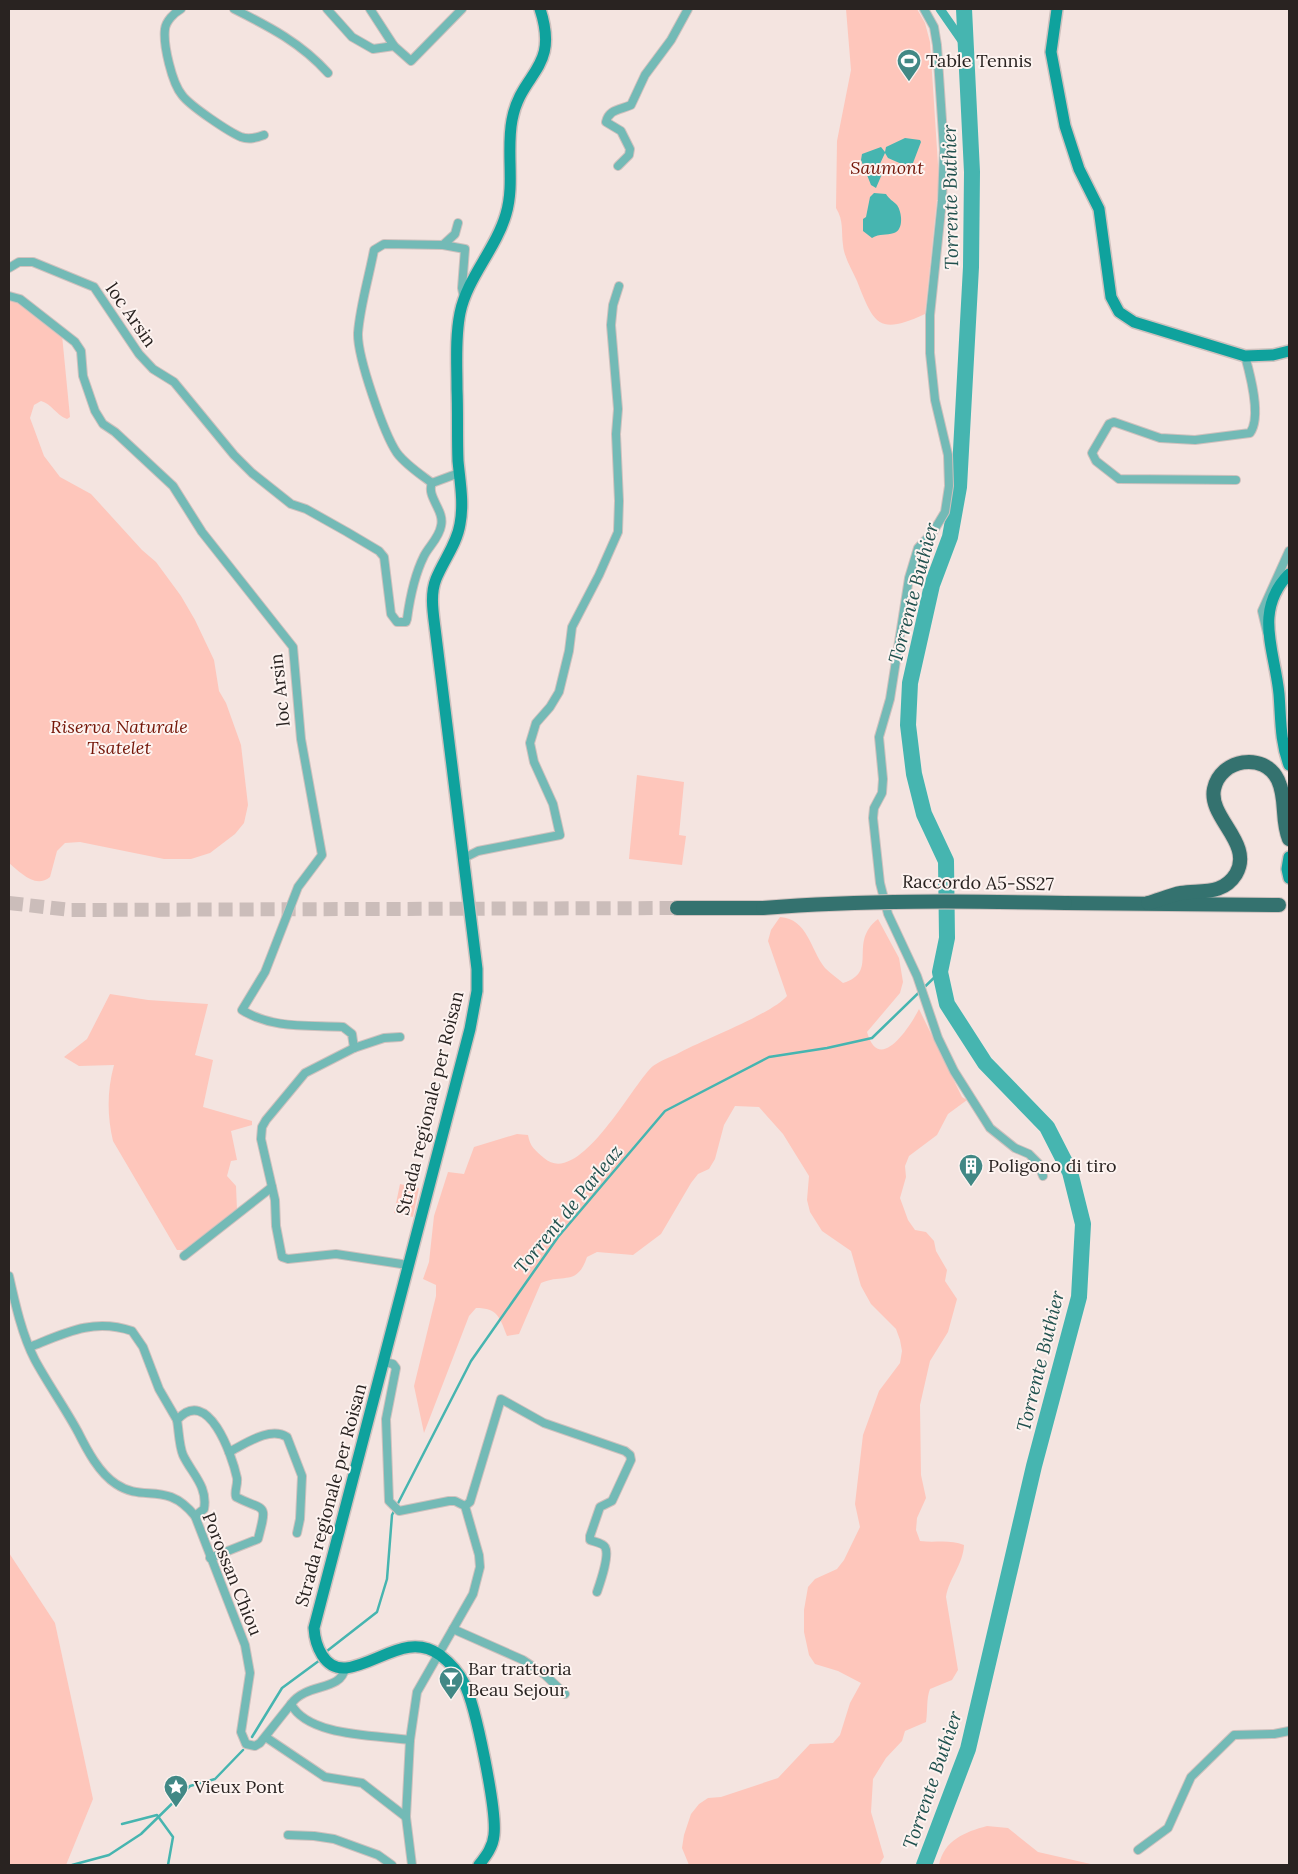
<svg xmlns="http://www.w3.org/2000/svg" width="1298" height="1874" font-family="Lora,serif">
<style>
.green{fill:#fec6bb}
.water{fill:#46b5b0}
.lines{fill:none;stroke-linecap:round;stroke-linejoin:round}
.stream{stroke:#46b5b0;stroke-width:2.5}
.canal{stroke:#46b5b0;stroke-width:9}
.river{stroke:#46b5b0;stroke-width:16}
.highway-tunnel{stroke:#cbbdba;stroke-width:14;stroke-dasharray:14 7;stroke-linecap:butt}
.street-casing{stroke:#cfc1be;stroke-width:10}
.secondary-casing{stroke:#cfc1be;stroke-width:14}
.highway-casing{stroke:#cfc1be;stroke-width:16}
.street{stroke:#73bab6;stroke-width:8}
.secondary{stroke:#0fa29d;stroke-width:11}
.highway{stroke:#34726f;stroke-width:14}
.highway-bridge-casing{stroke:#cfc1be;stroke-width:16;stroke-linecap:butt}
.highway-bridge{stroke:#34726f;stroke-width:14}
.labels{text-anchor:middle;stroke-width:4;stroke-linejoin:round;paint-order:stroke}
.poi-label{font-size:18px;fill:#292321;stroke:#fdf3f0;text-anchor:start}
.park-label{font-size:18px;font-style:italic;fill:#741608;stroke:#fdf3f0}
.street-label{font-size:18px;fill:#292321;stroke:#fdf3f0}
.water-label{font-size:19px;font-style:italic;fill:#20514e;stroke:#fdf3f0}
</style>
<rect width="100%" height="100%" fill="#f4e4e0"/>
<g class="green">
<path d="M 846,9 L 917,9 L 925,23 L 930,42 L 939,180 L 925,314 C 878,336 874,324 857,281 C 852,270 844,257 843,245 C 841,231 844,221 836,208 L 837,141 L 851,70 Z"/>
<path d="M 9,299 L 19,301 L 62,335 L 70,417 L 67,419 C 56,415 52,404 41,401 L 34,405 L 30,418 L 33,426 L 44,456 L 60,477 L 91,494 L 142,550 L 156,562 L 181,596 L 195,620 L 214,660 L 219,691 L 226,703 L 241,745 L 248,805 L 244,823 L 235,834 L 210,853 L 191,859 L 164,859 L 80,842 L 65,843 L 57,851 L 50,877 C 35,889 20,872 9,863 Z"/>
<polygon points="637,775 684,782 679,835 686,836 682,865 629,859"/>
<path d="M 780,917 C 808,919 810,949 825,968 C 830,973 837,978 843,983 C 880,972 847,943 878,919 L 899,958 L 903,982 L 900,993 L 867,1032 C 879,1075 910,1027 919,1009 L 962,1097 L 967,1100 L 948,1114 L 937,1135 L 909,1156 L 905,1166 L 906,1177 L 900,1198 L 908,1220 L 915,1230 L 926,1232 L 934,1241 L 936,1251 L 947,1270 L 945,1281 L 957,1299 L 948,1332 L 930,1361 L 920,1405 L 921,1475 L 926,1498 L 917,1518 L 916,1530 L 920,1541 C 936,1543 950,1539 964,1545 C 963,1565 949,1578 946,1597 L 958,1670 L 952,1680 L 930,1689 C 926,1700 928,1710 926,1722 L 905,1731 L 902,1741 L 886,1758 L 873,1779 L 871,1812 L 884,1857 L 879,1865 L 689,1865 L 682,1848 L 684,1835 L 691,1814 L 699,1804 L 708,1798 L 721,1797 L 778,1778 L 810,1744 L 833,1743 L 840,1735 L 850,1703 L 861,1683 L 838,1671 L 815,1664 L 809,1655 L 804,1632 L 804,1610 L 808,1587 L 815,1579 L 837,1569 L 844,1560 L 860,1527 L 855,1504 L 863,1435 L 879,1391 L 900,1363 L 902,1351 L 900,1340 L 896,1329 L 871,1304 L 861,1286 L 851,1251 L 822,1231 L 810,1212 L 807,1200 L 809,1176 L 783,1134 L 759,1107 L 735,1106 L 724,1125 L 715,1159 L 709,1169 L 698,1174 L 691,1183 L 661,1234 L 633,1255 L 597,1252 L 587,1257 C 577,1287 563,1273 541,1283 L 519,1334 L 507,1336 C 500,1318 498,1308 476,1308 L 469,1316 L 424,1433 L 414,1386 L 436,1296 L 436,1285 L 423,1279 L 429,1262 L 434,1216 L 448,1172 L 464,1174 L 474,1147 L 517,1134 L 528,1135 C 530,1147 535,1150 544,1158 C 579,1189 633,1083 653,1066 C 660,1061 670,1057 677,1054 C 702,1040 772,1014 787,996 L 768,941 L 771,930 Z"/>
<path d="M 110,994 L 148,1000 L 208,1004 L 195,1055 L 213,1060 L 203,1107 L 252,1121 L 252,1125 L 231,1131 L 237,1160 L 231,1161 L 227,1176 L 236,1186 L 237,1210 L 187,1250 L 177,1250 L 113,1141 C 107,1115 107,1091 114,1065 L 79,1066 L 64,1057 L 87,1039 Z"/>
<polygon points="400,1184 419,1188 413,1217 394,1213"/>
<polygon points="9,1553 55,1623 93,1799 66,1865 9,1865"/>
<path d="M 987,1826 L 1008,1828 L 1038,1852 L 1095,1865 L 939,1865 C 944,1840 965,1832 987,1826 Z"/>
</g>
<g class="water">
<polygon points="905,138 920,140 921,142 913,163 904,165 888,158 885,153 879,166 882,174 876,188 871,185 861,160 862,154 881,147 885,152 886,147"/>
<path d="M 874,193 L 886,194 C 889,199 893,201 897,205 C 902,212 904,230 894,233 C 886,236 880,233 872,238 L 863,231 L 863,219 L 866,217 L 870,197 Z"/>
</g>
<g class="lines">
<g class="stream">
<polyline points="327,1651 377,1612 387,1579 392,1515 471,1361 558,1237 665,1111 769,1057 827,1048 872,1038 940,972"/>
<polyline points="252,1737 282,1688 320,1660"/>
<polyline points="122,1824 157,1815 173,1837 168,1865"/>
<polyline points="72,1865 109,1855 141,1834 190,1786 215,1779 243,1750"/>
</g>
<polyline class="canal" points="940,9 965,45"/>
<polyline class="river" points="924,1865 968,1749 1034,1466 1079,1297 1083,1224 1070,1172 1047,1127 985,1063 947,1004 940,972 947,938 946,861 924,814 914,774 908,725 910,683 932,585 950,537 959,487 971,267 972,172 964,9"/>
<polyline class="highway-tunnel" points="9,903 71,910 677,908"/>
<defs>
<g id="street">
<path d="M 181,9 C 174,13 166,21 165,29 C 163,45 172,83 182,95 C 190,106 229,132 241,137 C 249,140 256,138 264,135"/>
<path d="M 234,9 C 270,27 301,43 328,73"/>
<polyline points="327,9 352,37 373,49 394,46"/>
<polyline points="370,9 394,46 411,61 462,9"/>
<polyline points="924,9 934,27 937,45 944,150 942,201 930,315 930,353 935,400 948,455 949,486 945,512 933,532 918,548 909,578 890,699 879,737 883,779 882,793 874,808 873,818 880,883 888,914 917,976 938,1038 954,1071 990,1128 1015,1148 1029,1154 1038,1163 1043,1176"/>
<path d="M 618,166 L 629,155 L 630,149 L 621,131 L 606,122 C 609,109 620,110 631,105 L 645,75 L 671,40 L 688,9"/>
<polyline points="443,245 465,249 462,288 464,298"/>
<path d="M 9,268 L 19,262 L 33,262 L 94,287 L 139,354 L 153,369 L 174,382 L 234,455 L 252,473 L 291,504 L 306,509 L 347,532 L 379,551 L 384,557 L 391,614 L 397,622 L 406,622 L 407,619 C 410,597 414,576 424,556 C 429,546 439,538 441,526 C 445,510 426,497 432,483 L 459,473"/>
<path d="M 9,296 L 20,299 L 75,342 L 81,351 L 83,376 L 95,411 L 103,424 L 115,432 L 173,486 L 202,532 L 293,647 L 301,739 L 322,855 L 298,887 L 265,972 L 242,1010 C 272,1029 308,1025 343,1027 L 352,1034 L 354,1048"/>
<path d="M 1236,480 L 1119,479 L 1096,461 L 1092,453 L 1109,424 L 1114,422 L 1160,438 L 1195,440 L 1250,433 C 1262,417 1250,374 1245,356"/>
<path d="M 432,483 C 420,474 406,465 397,453 C 384,434 357,356 358,333 C 360,306 369,277 374,250 L 384,244 L 443,245 L 455,234 L 458,223"/>
<polyline points="1267,632 1262,611 1289,551"/>
<polyline points="464,858 478,851 560,835 553,804 534,762 530,743 536,723 550,707 559,692 569,651 572,627 599,575 618,532 619,501 616,434 618,409 611,325 613,305 619,286"/>
<polyline points="400,1037 384,1038 354,1048 305,1073 266,1120 262,1127 261,1139 275,1200 276,1226 282,1257 288,1259 336,1254 408,1265"/>
<polyline points="184,1256 272,1187"/>
<path d="M 9,1276 C 15,1303 22,1335 35,1360 C 48,1384 65,1408 78,1432 C 87,1450 99,1473 116,1484 C 144,1503 166,1480 195,1516 L 245,1645 L 250,1673 L 241,1732 L 246,1744 L 255,1746 L 260,1743 L 291,1704"/>
<path d="M 30,1347 C 65,1333 93,1318 132,1331 L 143,1347 L 159,1389 L 177,1420"/>
<polyline points="385,1362 393,1364 396,1368 386,1419 389,1501 399,1511 449,1501 455,1501 465,1506 479,1555 480,1567 473,1594 417,1692 410,1740 406,1817 412,1865"/>
<path d="M 229,1452 C 245,1444 270,1426 287,1437 L 302,1476 L 300,1519 L 297,1533"/>
<path d="M 465,1506 L 470,1502 L 501,1399 L 544,1423 L 625,1451 L 630,1455 L 631,1460 L 612,1501 L 600,1507 L 590,1536 L 590,1540 C 595,1542 603,1543 605,1547 C 610,1555 600,1583 597,1592"/>
<path d="M 195,1516 L 204,1509 C 208,1486 192,1474 183,1455 C 179,1445 179,1432 177,1420 C 208,1385 232,1455 237,1478 C 238,1485 234,1491 236,1497 C 265,1512 268,1501 258,1539 L 210,1558"/>
<polyline points="453,1629 523,1660 544,1674 565,1694"/>
<path d="M 345,1668 C 341,1692 307,1682 291,1704 C 308,1737 377,1735 410,1740"/>
<polyline points="267,1738 325,1777 362,1783 406,1817"/>
<polyline points="288,1835 314,1836 334,1839 378,1855 392,1865"/>
<polyline points="1138,1850 1168,1828 1191,1777 1234,1735 1274,1734 1289,1731"/>
</g>
<g id="secondary">
<polyline points="1057,9 1051,52 1065,126 1079,169 1099,209 1111,297 1119,312 1134,322 1245,356 1273,355 1289,351"/>
<path d="M 1289,574 C 1253,611 1275,651 1279,694 C 1281,719 1280,741 1289,765"/>
<polyline points="1289,857 1287,869 1289,878"/>
<path d="M 479,1865 C 486,1856 493,1847 494,1835 C 497,1811 476,1706 464,1683 C 459,1673 449,1662 440,1655 C 408,1632 378,1664 346,1668 C 324,1670 315,1645 314,1628 L 470,1029 L 477,991 L 477,969 L 435,628 C 433,612 430,594 436,579 C 443,561 457,544 460,524 C 464,503 460,482 458,461 C 457,437 458,413 457,389 C 457,364 455,338 460,313 C 467,278 496,249 506,214 C 515,184 506,151 512,120 C 521,71 560,70 540,9"/>
</g>
<g id="highway">
<polyline points="1065,903 1279,905"/>
<path d="M 1148,903 C 1159,900 1170,895 1181,893 C 1202,890 1223,895 1236,874 C 1254,843 1208,818 1214,789 C 1220,759 1264,751 1278,780 C 1287,799 1281,820 1289,839"/>
<polyline points="677,908 763,908"/>
</g>
</defs>
<use href="#street" class="street-casing"/>
<use href="#secondary" class="secondary-casing"/>
<use href="#highway" class="highway-casing"/>
<use href="#street" class="street"/>
<use href="#secondary" class="secondary"/>
<use href="#highway" class="highway"/>
<defs>
<path id="highway-bridge" d="M 763,908 C 864,900 964,901 1065,903"/>
</defs>
<use href="#highway-bridge" class="highway-bridge-casing"/>
<use href="#highway-bridge" class="highway-bridge"/>
</g>
<defs>
<symbol id="stadium-pin" viewBox="-11 -11 22 30"><path d="M0 17L-7.5 6A9.5 9.5 0 1 1 7.5 6Z" fill="#418885" stroke="#fdf3f0"/><path d="M0-5a6.5 5 0 1 0 0 10a6.5 5 0 1 0 0-10ZM-3.5-1.8h7v3.6h-7Z" fill="#fff"/></symbol>
<symbol id="building-pin" viewBox="-11 -11 22 30"><path d="M0 17L-7.5 6A9.5 9.5 0 1 1 7.5 6Z" fill="#418885" stroke="#fdf3f0"/><path d="M-4-6H4V6H1V3H-1V6H-4ZM-2.5-4.3h1.7v1.8h-1.7ZM.8-4.3h1.7v1.8H.8ZM-2.5-1h1.7V.8h-1.7ZM.8-1h1.7V.8H.8Z" fill="#fff"/></symbol>
<symbol id="bar-pin" viewBox="-11 -11 22 30"><path d="M0 17L-7.5 6A9.5 9.5 0 1 1 7.5 6Z" fill="#418885" stroke="#fdf3f0"/><path d="M-6-5H6L.8 .8V4.5H3.5V6h-7V4.5H-.8V.8Z" fill="#fff"/></symbol>
<symbol id="sight-pin" viewBox="-11 -11 22 30"><path d="M0 17L-7.5 6A9.5 9.5 0 1 1 7.5 6Z" fill="#418885" stroke="#fdf3f0"/><path d="M0-6L1.8-2.2L6-1.7L2.9 1.2L3.7 5.4L0 3.3L-3.7 5.4L-2.9 1.2L-6-1.7L-1.8-2.2Z" fill="#fff"/></symbol>
</defs>
<g fill-rule="evenodd">
<use href="#stadium-pin" x="895" y="47" width="28" height="38"/>
<use href="#building-pin" x="957" y="1152" width="28" height="38"/>
<use href="#bar-pin" x="437" y="1665" width="28" height="38"/>
<use href="#sight-pin" x="162" y="1773" width="28" height="38"/>
</g>
<g class="labels">
<g class="poi-label">
<text x="926" y="67">Table Tennis</text>
<text x="988" y="1172">Poligono di tiro</text>
<text x="468" y="1675">Bar trattoria<tspan x="468" dy="21">Beau Sejour</tspan></text>
<text x="194" y="1793">Vieux Pont</text>
</g>
<g class="park-label">
<text x="887" y="174">Saumont</text>
<text x="119" y="733">Riserva Naturale<tspan x="119" dy="21">Tsatelet</tspan></text>
</g>
<g class="street-label">
<text transform="translate(131 315) rotate(55)" y="6">loc Arsin</text>
<text transform="translate(280 690) rotate(-96)" y="6">loc Arsin</text>
<text transform="translate(978 883) rotate(1)" y="6">Raccordo A5-SS27</text>
<text transform="translate(430 1103) rotate(-76)" y="6">Strada regionale per Roisan</text>
<text transform="translate(331 1495) rotate(-75)" y="6">Strada regionale per Roisan</text>
<text transform="translate(232 1574) rotate(68)" y="6">Porossan Chiou</text>
</g>
<g class="water-label">
<text transform="translate(950 197) rotate(-91)" y="7">Torrente Buthier</text>
<text transform="translate(913 593) rotate(-75)" y="7">Torrente Buthier</text>
<text transform="translate(568 1209) rotate(-51)" y="7">Torrent de Parleaz</text>
<text transform="translate(1040 1361) rotate(-76)" y="7">Torrente Buthier</text>
<text transform="translate(932 1780) rotate(-71)" y="7">Torrente Buthier</text>
</g>
</g>
<rect width="1298" height="1874" fill="none" stroke="#292321" stroke-width="20"/>
</svg>
